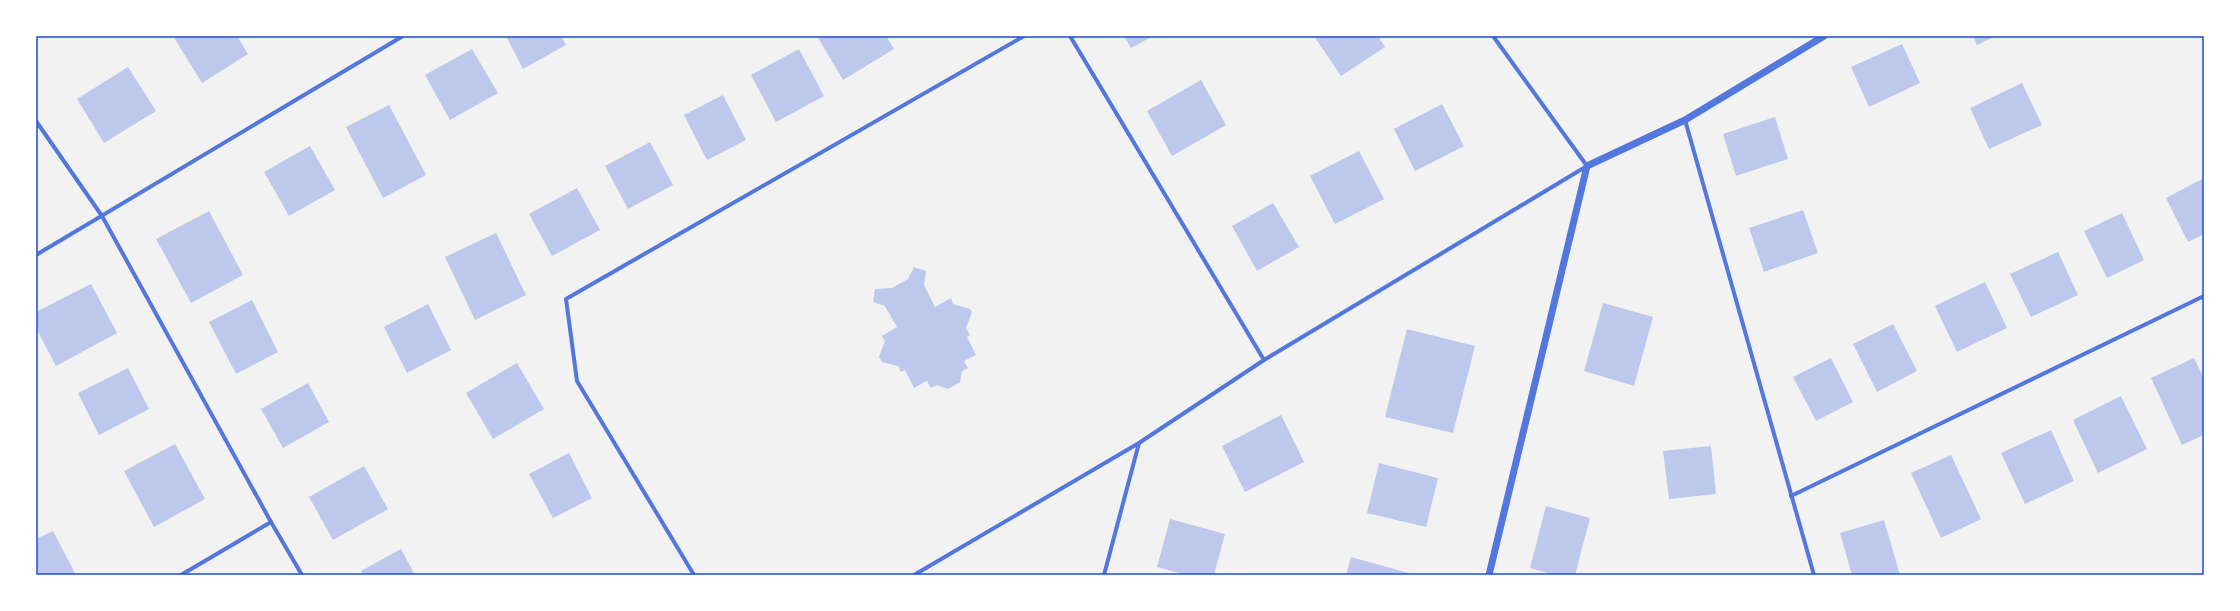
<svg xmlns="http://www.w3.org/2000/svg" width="2240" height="611" font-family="Mulish,sans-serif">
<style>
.building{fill:#bdc9ec}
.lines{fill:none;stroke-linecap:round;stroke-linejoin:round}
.minor{stroke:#5277de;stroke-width:4}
.tertiary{stroke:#5277de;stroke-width:7}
.neatline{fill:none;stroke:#1d4ed8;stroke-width:1.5}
</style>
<rect width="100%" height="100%" fill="#f2f2f2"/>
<g class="building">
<polygon points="173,36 237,36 248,54 202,83"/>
<polygon points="506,36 561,36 566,45 523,69"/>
<polygon points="817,36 886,36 894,49 843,80"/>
<polygon points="1124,36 1153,36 1131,48"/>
<polygon points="1314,36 1378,36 1385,47 1341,76"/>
<polygon points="1973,36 1996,36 1977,45"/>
<polygon points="1902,44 1920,83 1869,107 1851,67"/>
<polygon points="472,49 498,93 450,120 425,75"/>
<polygon points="799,49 824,96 776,122 751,75"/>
<polygon points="128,67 156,111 104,143 77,99"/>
<polygon points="1201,80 1226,125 1172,156 1147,111"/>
<polygon points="2022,83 2042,125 1989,149 1970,108"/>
<polygon points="723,95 746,140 707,160 684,115"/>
<polygon points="1442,104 1464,146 1415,171 1394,129"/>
<polygon points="389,105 426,175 383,198 346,127"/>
<polygon points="1775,117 1788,159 1736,176 1723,134"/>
<polygon points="650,142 673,185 628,209 605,166"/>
<polygon points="310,146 335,190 289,216 264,172"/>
<polygon points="1359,151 1384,199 1335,224 1310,176"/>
<polygon points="2204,178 2204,234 2188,242 2166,198"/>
<polygon points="577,188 600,230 552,256 529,214"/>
<polygon points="1273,203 1299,247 1257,271 1232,226"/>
<polygon points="1803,210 1818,253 1764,272 1749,228"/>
<polygon points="209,211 243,275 191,303 156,239"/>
<polygon points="2122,213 2144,260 2107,278 2084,231"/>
<polygon points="496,233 526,295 475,320 445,257"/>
<polygon points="2058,252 2078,295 2031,317 2010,274"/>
<polygon points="914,267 926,271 924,285 935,307 951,298 953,304 970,309 972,312 966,328 970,335 967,337 976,355 964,361 968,368 962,371 960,382 948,389 937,385 931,388 927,381 914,388 905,370 901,372 898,366 882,362 879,357 885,341 882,336 897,327 885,306 873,302 875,289 892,288 908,279"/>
<polygon points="1985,282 2007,328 1957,352 1935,306"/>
<polygon points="91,284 117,333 56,366 36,328 36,312"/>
<polygon points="252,300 278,352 236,374 209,322"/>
<polygon points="1603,303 1653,317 1634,386 1584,371"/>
<polygon points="428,304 451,350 407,373 384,327"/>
<polygon points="1893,324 1917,371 1877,392 1853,344"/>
<polygon points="1407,329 1475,346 1453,433 1385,417"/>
<polygon points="1831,358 1853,402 1816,421 1793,377"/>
<polygon points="2194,358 2204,378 2204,435 2182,445 2151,378"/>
<polygon points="517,363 544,409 493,439 466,393"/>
<polygon points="128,368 149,409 99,435 78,393"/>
<polygon points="308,383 329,422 283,448 261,409"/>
<polygon points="2121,396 2147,449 2098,473 2073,420"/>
<polygon points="1281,415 1304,462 1245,492 1222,446"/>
<polygon points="2051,430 2074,481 2025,504 2001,453"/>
<polygon points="175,444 205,499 154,527 124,471"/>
<polygon points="1711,446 1716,494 1669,499 1663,451"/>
<polygon points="569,453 592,498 553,518 529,474"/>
<polygon points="1951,455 1981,519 1941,538 1911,473"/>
<polygon points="1379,463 1438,478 1426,527 1367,513"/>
<polygon points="364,466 388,509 333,540 309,497"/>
<polygon points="1546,506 1590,518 1575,575 1554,575 1530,568"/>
<polygon points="1170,519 1225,534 1214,575 1186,575 1157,567"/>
<polygon points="1884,520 1900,575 1852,575 1840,533"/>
<polygon points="53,531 76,575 36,575 36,539"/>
<polygon points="401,549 415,575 364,575 361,571"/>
<polygon points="1351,557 1416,575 1346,575"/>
</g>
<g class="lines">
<g class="minor">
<polyline points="1070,36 1264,360"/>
<polyline points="1685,120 1814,575"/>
<polyline points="36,121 102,216 271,522 302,575"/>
<polyline points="36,255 403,36"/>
<polyline points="1791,496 2204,296"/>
<polyline points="181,575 271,522"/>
<polyline points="694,575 577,381 566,299 1024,36"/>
<polyline points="914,575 1139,443 1264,360 1587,166 1493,36"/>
<polyline points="1104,575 1139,443"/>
</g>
<polyline class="tertiary" points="1489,575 1587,166 1685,120 1824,36"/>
</g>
<rect width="2240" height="611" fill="none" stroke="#ffffff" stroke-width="74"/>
<rect x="37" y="37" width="2166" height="537" class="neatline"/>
</svg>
